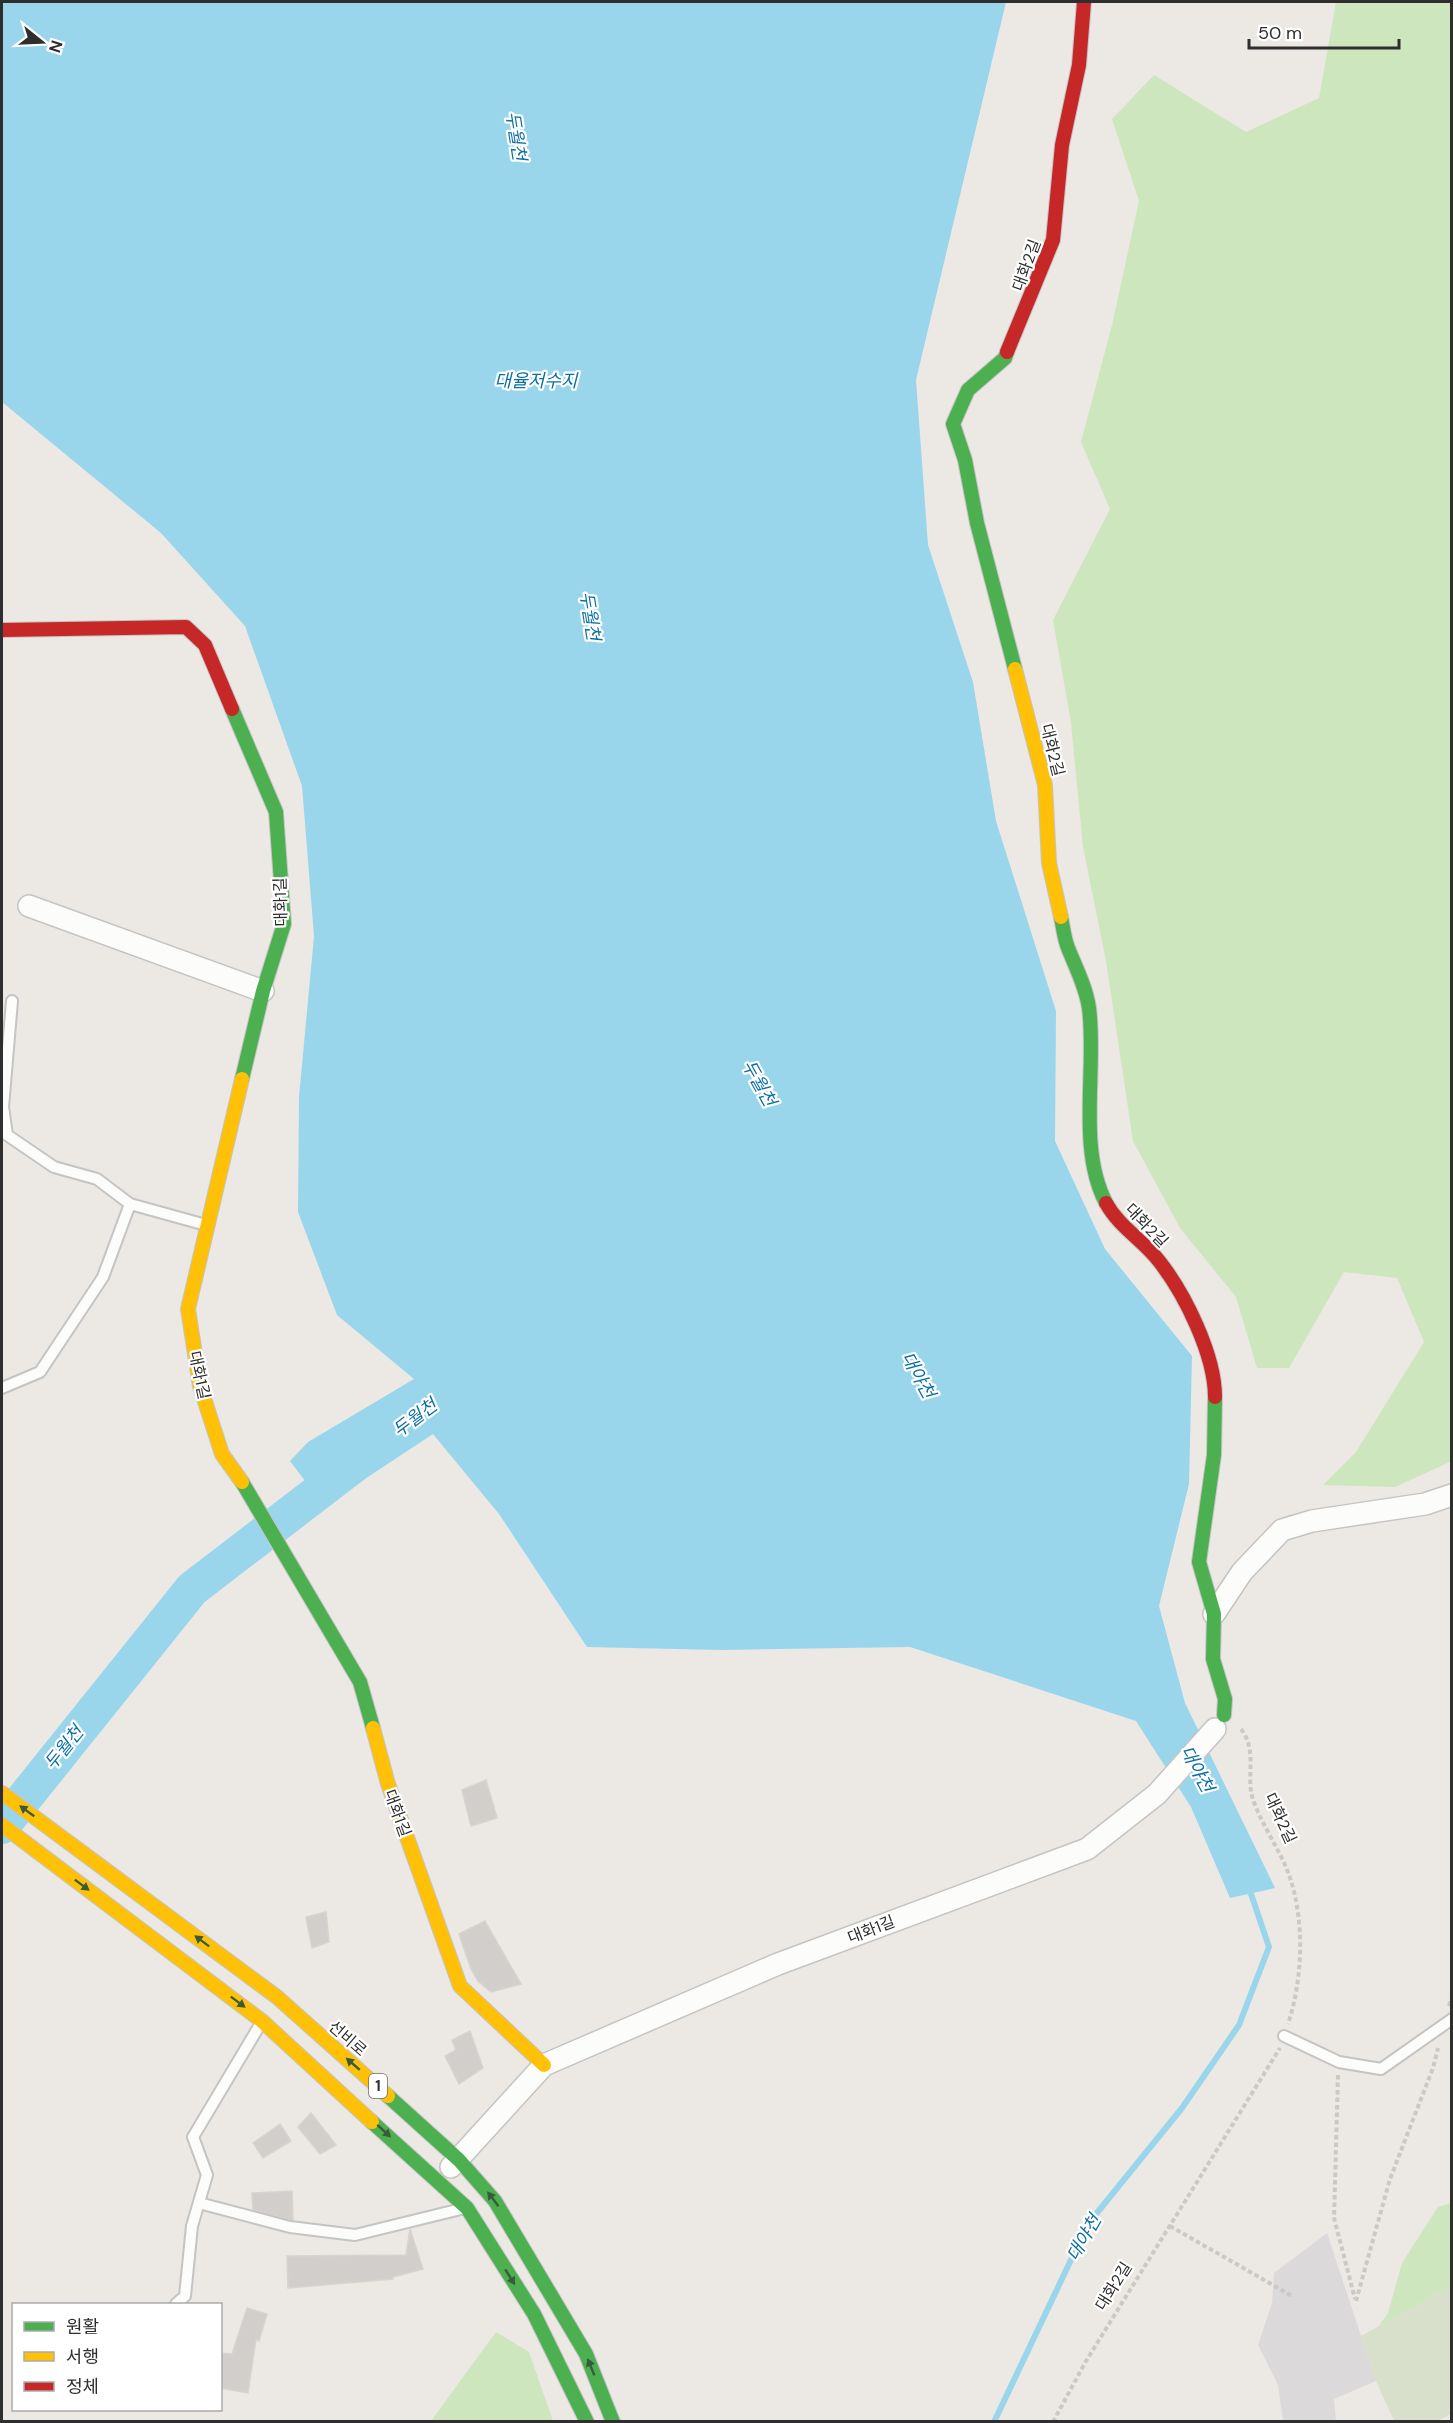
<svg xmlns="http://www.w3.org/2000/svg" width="1453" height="2423" font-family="'DM Sans','Noto Sans KR',sans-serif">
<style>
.industrial{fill:#dcd9db}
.green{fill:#cee6be}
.cemetery{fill:#d8e0cc}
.water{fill:#99d6ec}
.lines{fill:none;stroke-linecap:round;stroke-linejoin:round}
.stream{stroke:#99d6ec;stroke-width:6}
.river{stroke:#99d6ec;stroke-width:36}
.building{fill:#d1cecb;stroke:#d7d4d0;stroke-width:1.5}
.lane-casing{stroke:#c5c4c5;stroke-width:14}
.street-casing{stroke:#c5c4c5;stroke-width:24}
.fast-casing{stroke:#c5c4c5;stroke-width:16}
.slow-casing{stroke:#c5c4c5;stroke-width:16}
.jam-casing{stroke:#c5c4c5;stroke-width:16}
.path{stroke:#c9c9c8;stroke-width:4;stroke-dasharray:4.5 3;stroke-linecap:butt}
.lane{stroke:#fcfcfb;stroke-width:10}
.street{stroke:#fcfcfb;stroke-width:21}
.fast{stroke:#4caf50;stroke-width:14}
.slow{stroke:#ffc107;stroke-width:14}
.jam{stroke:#c62828;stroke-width:14}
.oneway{fill:#385b3a}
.labels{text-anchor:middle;stroke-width:4.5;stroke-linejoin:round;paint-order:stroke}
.shield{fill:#fff;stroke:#6d6d6d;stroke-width:1.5}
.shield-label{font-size:15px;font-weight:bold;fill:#2e2e2e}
.street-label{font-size:16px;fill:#2e2e2e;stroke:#fff}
.water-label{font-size:18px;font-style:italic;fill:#0d6fa3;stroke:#fff}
</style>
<rect width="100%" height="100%" fill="#ece8e4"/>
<polygon class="industrial" points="1327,2233 1376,2381 1334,2399 1336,2421 1283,2421 1278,2385 1258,2345 1272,2303 1274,2273"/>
<g class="green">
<polygon points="1336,2 1452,2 1452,1461 1395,1487 1323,1485 1356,1452 1424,1342 1397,1278 1344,1272 1289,1368 1257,1368 1236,1297 1180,1228 1133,1141 1106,961 1083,847 1071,723 1053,620 1110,509 1081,442 1112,325 1139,201 1112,119 1154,75 1246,132 1319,98"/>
<polygon points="1451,2203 1451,2286 1379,2326 1388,2313 1402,2263 1438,2207"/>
<polygon points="496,2332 529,2352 553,2421 431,2421"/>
</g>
<polygon class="cemetery" points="1451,2286 1451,2414 1437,2421 1394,2421 1376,2381 1361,2336"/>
<polygon class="water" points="2,2 1006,2 916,380 928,545 973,682 996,821 1056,1011 1055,1141 1105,1249 1192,1356 1189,1484 1159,1606 1185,1703 1275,1888 1230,1898 1191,1807 1136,1721 910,1647 722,1650 587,1647 499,1514 433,1434 324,1506 290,1461 308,1442 414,1379 337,1315 298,1212 299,1097 314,936 302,786 245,626 161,533 2,402"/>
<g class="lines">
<polyline class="stream" points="994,2422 1088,2224 1182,2108 1239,2025 1269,1947 1249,1888"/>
<polyline class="river" points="2,1826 192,1589 355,1464"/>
</g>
<g class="building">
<polygon points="486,1780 497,1818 471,1826 462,1790"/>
<polygon points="326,1912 329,1942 312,1948 306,1917"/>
<polygon points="485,1921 521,1984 491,1992 478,1981 471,1969 459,1934"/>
<polygon points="470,2031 483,2068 459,2084 445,2056 456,2050 452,2040"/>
<polygon points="311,2113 336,2145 320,2154 298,2127"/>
<polygon points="280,2124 291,2141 263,2158 253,2143"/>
<polygon points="292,2191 293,2220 253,2210 252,2193"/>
<polygon points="410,2229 423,2269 393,2277 393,2279 288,2288 287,2256 406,2255"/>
<polygon points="247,2308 267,2314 259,2341 256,2339 248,2393 220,2388 220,2353 232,2354"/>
</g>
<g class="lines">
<defs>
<g id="lane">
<polyline points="12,1001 3,1107 7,1135 54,1167 97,1179 130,1204 206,1225"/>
<polyline points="2,1388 40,1372 103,1277 130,1204"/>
<polyline points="1284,2036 1339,2062 1381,2069 1452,2019"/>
<polyline points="199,2203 290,2227 355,2235 461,2209"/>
<polyline points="176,2304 185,2296 192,2226 207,2175 193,2137 261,2023"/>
</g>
<g id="street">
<polyline points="29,906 263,991"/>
<polyline points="1214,1614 1242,1572 1282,1530 1312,1521 1425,1504 1452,1495"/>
<polyline points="451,2167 544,2065 778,1964 1087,1849 1157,1794 1215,1729"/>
</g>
<g id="fast">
<polyline points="1007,352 1005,358 968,390 953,424 965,460 977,523 1015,669"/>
<polyline points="232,709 276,812 284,924 263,991 242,1079"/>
<path d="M 1061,917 C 1063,927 1064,938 1068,948 C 1076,968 1086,987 1089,1008 C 1097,1069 1077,1148 1106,1203"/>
<polyline points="1215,1397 1214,1455 1199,1562 1214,1614 1213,1659 1225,1699 1224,1715"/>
<polyline points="242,1482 360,1682 373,1728"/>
<polyline points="388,2096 459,2160 495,2201 586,2354 613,2422"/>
<polyline points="372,2122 467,2208 534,2314 587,2422"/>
</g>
<g id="slow">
<polyline points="1015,669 1045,785 1049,863 1061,917"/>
<polyline points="242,1079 188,1309 200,1386 222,1454 242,1482"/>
<polyline points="373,1728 388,1784 460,1986 544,2065"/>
<polyline points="2,1793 277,1997 388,2096"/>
<polyline points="2,1825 262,2021 372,2122"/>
</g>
<g id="jam">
<polyline points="1007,352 1053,240 1062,145 1079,65 1084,2"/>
<polyline points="2,630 186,627 205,645 232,709"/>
<path d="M 1106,1203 C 1119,1227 1143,1240 1159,1261 C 1185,1294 1215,1355 1215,1397"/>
</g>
</defs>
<use href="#lane" class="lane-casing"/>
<use href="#street" class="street-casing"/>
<use href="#fast" class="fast-casing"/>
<use href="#slow" class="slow-casing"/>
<use href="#jam" class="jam-casing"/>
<g class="path">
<path d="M 1241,1729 C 1256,1748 1248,1771 1251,1791 C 1254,1813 1281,1851 1289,1875 C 1305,1920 1303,1979 1288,2024"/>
<polyline points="1449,2006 1452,1997"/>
<polyline points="1338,2075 1334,2218 1355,2299"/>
<polyline points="1170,2226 1292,2296"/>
<polyline points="1356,2301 1390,2179 1433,2068 1438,2048"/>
<polyline points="1053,2422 1086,2361 1280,2048"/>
</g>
<use href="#lane" class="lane"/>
<use href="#street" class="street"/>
<use href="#fast" class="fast"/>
<use href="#slow" class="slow"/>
<use href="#jam" class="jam"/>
</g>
<defs><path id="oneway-solid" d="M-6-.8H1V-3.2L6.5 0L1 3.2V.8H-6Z" transform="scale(1.5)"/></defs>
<g class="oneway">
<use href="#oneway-solid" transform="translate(27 1811) rotate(-144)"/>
<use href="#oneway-solid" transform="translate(82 1885) rotate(37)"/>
<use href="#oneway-solid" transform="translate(202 1941) rotate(-143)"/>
<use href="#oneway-solid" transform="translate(238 2002) rotate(37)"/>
<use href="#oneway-solid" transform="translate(353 2064) rotate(-139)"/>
<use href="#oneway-solid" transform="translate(384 2131) rotate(42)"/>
<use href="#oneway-solid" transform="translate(493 2199) rotate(-127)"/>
<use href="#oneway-solid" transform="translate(510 2277) rotate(58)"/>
<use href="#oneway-solid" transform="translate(591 2367) rotate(-112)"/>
</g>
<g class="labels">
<rect class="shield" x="369" y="2074" width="18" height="24" rx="4.5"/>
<g class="shield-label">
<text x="378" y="2091">1</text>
</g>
<g class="street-label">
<text transform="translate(1026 265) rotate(-70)" y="6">대화2길</text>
<text transform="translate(1053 750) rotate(76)" y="6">대화2길</text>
<text transform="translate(280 902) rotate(-91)" y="6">대화1길</text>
<text transform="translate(1147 1225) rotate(46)" y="6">대화2길</text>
<text transform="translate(200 1375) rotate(78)" y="6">대화1길</text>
<text transform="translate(398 1813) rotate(70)" y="6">대화1길</text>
<text transform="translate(1281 1818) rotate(65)" y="6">대화2길</text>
<text transform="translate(871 1929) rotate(-21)" y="6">대화1길</text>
<text transform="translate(348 2038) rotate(41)" y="6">선비로</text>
<text transform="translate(1113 2286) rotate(-58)" y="6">대화2길</text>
</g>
<g class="water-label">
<text transform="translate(516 136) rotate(81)" y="6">두월천</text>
<text x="536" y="387">대율저수지</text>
<text transform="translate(590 616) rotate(81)" y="6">두월천</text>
<text transform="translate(759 1083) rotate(61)" y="6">두월천</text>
<text transform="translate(918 1375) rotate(61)" y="6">대야천</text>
<text transform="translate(415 1418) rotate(-37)" y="6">두월천</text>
<text transform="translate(64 1748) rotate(-51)" y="6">두월천</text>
<text transform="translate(1197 1769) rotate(62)" y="6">대야천</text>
<text transform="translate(1084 2238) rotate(-60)" y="6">대야천</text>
</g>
</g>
<rect width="1453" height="2423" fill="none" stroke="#2e2e2e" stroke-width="6"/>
<rect x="12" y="2303" width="210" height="108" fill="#ffffff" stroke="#ababab" stroke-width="1.5"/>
<rect x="24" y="2322" width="30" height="9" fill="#4caf50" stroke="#ababab" stroke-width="1.5"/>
<text x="66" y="2333" font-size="18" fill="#2e2e2e">원활</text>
<rect x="24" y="2352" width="30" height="9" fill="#ffc107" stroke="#ababab" stroke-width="1.5"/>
<text x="66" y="2363" font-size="18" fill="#2e2e2e">서행</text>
<rect x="24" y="2382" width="30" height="9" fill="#c62828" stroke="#ababab" stroke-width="1.5"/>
<text x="66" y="2393" font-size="18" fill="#2e2e2e">정체</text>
<g transform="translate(42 42) rotate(108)" stroke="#ffffff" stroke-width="4.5" paint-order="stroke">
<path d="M0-4.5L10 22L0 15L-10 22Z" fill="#2e2e2e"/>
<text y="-9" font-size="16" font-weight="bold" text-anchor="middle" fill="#2e2e2e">N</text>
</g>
<path d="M1249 39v9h150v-9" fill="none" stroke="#2e2e2e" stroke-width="3"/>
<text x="1258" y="39" font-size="18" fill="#2e2e2e" stroke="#ffffff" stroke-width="4.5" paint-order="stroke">50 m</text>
</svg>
